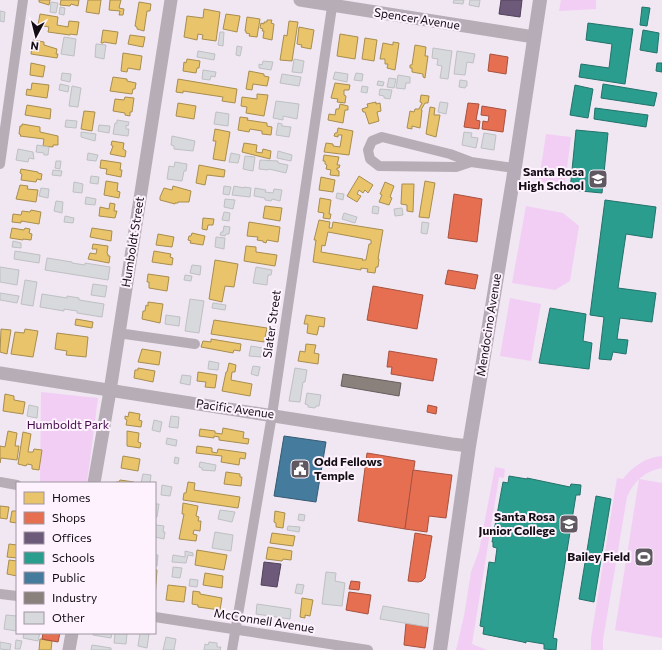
<svg xmlns="http://www.w3.org/2000/svg" width="662" height="650" font-family="Commissioner,sans-serif">
<style>
.green{fill:#f2cef5}
.homes{fill:#e9c46a;stroke:#a88d50;fill-rule:evenodd}
.shops{fill:#e76f51;stroke:#a7513e}
.offices{fill:#6d597a;stroke:#52425b}
.schools{fill:#2a9d8f;stroke:#23726a}
.public{fill:#457b9d;stroke:#365a74}
.industry{fill:#8a817c;stroke:#665e5c}
.building{fill:#d7d9dc;stroke:#bfc0c4}
.lines{fill:none;stroke-linecap:round;stroke-linejoin:round}
.minor{stroke:#b6adb7;stroke-width:10}
.tertiary{stroke:#b6adb7;stroke-width:13}
.secondary{stroke:#b6acb7;stroke-width:14}
.labels{text-anchor:middle;stroke-width:4;stroke-linejoin:round;paint-order:stroke}
.street-label{font-size:12px;fill:#120c13;stroke:#fdf2fe}
.poi-label{font-size:12px;font-weight:bold;fill:#120c13;stroke:#fdf2fe;text-anchor:end}
.park-label{font-size:12px;fill:#430749;stroke:#fdf2fe}
</style>
<rect width="100%" height="100%" fill="#f0e7f2"/>
<g class="green">
<polygon points="561,0 596,0 596,9 559,11"/>
<polygon points="546,134 571,137 564,190 538,187"/>
<polygon points="526,206 563,213 579,226 570,281 555,290 512,283"/>
<polygon points="510,298 541,304 531,361 500,356"/>
<polygon points="41,392 98,398 87,483 47,483 40,482"/>
<path d="M 662,456 L 662,468 C 645,471 634,481 627,497 L 603,640 L 603,650 L 591,650 L 591,638 L 617,478 L 623,479 C 632,467 646,457 662,456 Z"/>
<polygon points="495,467 505,469 504,478 499,477 472,644 487,650 456,650 464,616 471,572 479,551"/>
<polygon points="639,479 662,483 662,638 615,630"/>
</g>
<g class="homes">
<polygon points="39,0 50,0 49,5 39,2"/>
<polygon points="61,0 79,0 78,6 71,4 70,6 60,5"/>
<polygon points="88,0 101,0 99,14 86,12"/>
<polygon points="110,0 121,0 119,8 124,9 123,15 119,15 120,11 109,10"/>
<polygon points="139,2 151,4 150,11 147,11 144,31 137,29 137,27 135,26"/>
<polygon points="204,9 220,12 216,41 202,39 203,35 198,34 197,40 184,37 187,16 203,18"/>
<polygon points="40,14 58,17 57,25 68,27 69,21 79,22 77,35 70,34 70,35 48,32 49,27 38,25"/>
<polygon points="226,14 240,16 237,32 223,29"/>
<polygon points="247,17 260,19 257,37 249,36 250,34 246,33 246,31 245,31"/>
<polygon points="267,20 272,20 271,23 274,24 272,40 263,38 264,31 262,31 263,29 260,28 261,23 264,24 264,22 267,22"/>
<polygon points="289,21 298,22 292,61 280,60 284,35 287,36"/>
<polygon points="299,27 314,30 311,49 301,47 302,45 297,44"/>
<polygon points="103,30 118,32 116,44 104,42 103,43 101,43"/>
<polygon points="340,34 358,37 355,59 337,56"/>
<polygon points="130,35 145,37 143,47 128,44"/>
<polygon points="365,38 377,40 374,61 362,59"/>
<polygon points="33,40 44,42 44,45 57,49 56,54 58,54 57,58 31,54"/>
<polygon points="393,42 399,43 395,70 387,68 388,64 385,64 385,59 380,59 383,43 393,45"/>
<polygon points="415,45 426,47 425,56 428,56 425,78 423,77 423,74 412,72 412,68 410,68 410,65 412,65"/>
<polygon points="123,53 142,56 140,70 128,68 127,72 121,71"/>
<polygon points="187,59 200,61 199,68 197,68 196,73 183,71 184,62 186,63"/>
<polygon points="31,63 45,66 43,77 30,75"/>
<polygon points="249,71 264,74 264,76 269,77 267,86 253,84 252,90 246,89"/>
<polygon points="113,77 127,79 127,81 136,83 135,89 133,89 132,94 110,91"/>
<polygon points="178,79 237,89 235,103 222,101 223,97 183,91 183,93 176,92"/>
<polygon points="32,83 49,85 47,98 26,95 27,89 31,90"/>
<polygon points="335,83 350,85 349,90 344,90 344,95 346,96 345,103 337,102 338,99 331,98"/>
<polygon points="257,94 268,95 264,116 246,113 247,107 241,106 242,97 257,99"/>
<polygon points="421,95 429,96 428,103 425,103 421,110 422,110 420,128 412,126 412,129 407,128 410,111 414,112 415,109 419,109 422,103 420,102"/>
<polygon points="125,97 134,98 132,112 130,112 130,116 125,115 125,113 113,111 115,99 124,100"/>
<polygon points="376,102 376,104 380,103 381,111 377,112 379,121 369,124 365,112 363,112 362,109 368,107 367,104"/>
<polygon points="178,103 196,106 194,119 176,116"/>
<polygon points="340,104 348,106 348,110 345,110 343,123 328,120 329,114 335,115 336,109 339,109"/>
<polygon points="27,105 51,109 50,119 25,115"/>
<polygon points="430,107 435,108 434,115 440,115 436,137 426,134"/>
<polygon points="84,111 95,112 92,131 81,129"/>
<polygon points="240,117 248,118 247,120 267,123 267,126 272,127 271,135 262,134 262,131 250,129 249,132 238,130"/>
<polygon points="22,124 40,127 40,132 58,136 58,145 53,145 53,147 43,146 44,139 20,136 21,135 19,134 20,126 22,126"/>
<polygon points="338,128 353,131 349,155 324,152 326,143 333,144 333,146 340,147 342,135 338,135 338,137 334,136 335,133 337,133"/>
<polygon points="215,129 230,132 225,161 213,159 216,141 213,141"/>
<polygon points="112,141 124,143 123,149 126,151 125,157 110,154 113,146 111,145"/>
<polygon points="244,143 257,145 256,152 262,153 263,149 271,151 270,159 242,152"/>
<polygon points="324,155 339,157 337,165 340,165 339,168 337,168 337,170 339,171 339,176 330,175 331,170 326,169 327,165 325,164 325,161 323,161"/>
<polygon points="101,160 121,163 120,170 122,170 121,177 106,174 107,169 100,168"/>
<polygon points="199,165 225,170 224,177 207,175 205,185 196,183"/>
<polygon points="21,169 38,172 38,173 42,174 41,180 37,179 36,182 21,180 22,174 20,173"/>
<polygon points="359,176 373,185 368,193 365,190 363,193 359,190 357,194 361,196 357,202 347,196"/>
<polygon points="321,177 335,180 333,192 319,190"/>
<polygon points="106,181 118,183 117,191 120,192 119,198 104,195"/>
<polygon points="425,181 435,183 429,218 419,217"/>
<polygon points="385,182 394,186 390,197 392,198 389,205 379,202 382,195 380,194"/>
<polygon points="402,184 414,184 413,212 407,211 407,205 401,204"/>
<polygon points="20,185 28,186 27,189 38,190 36,202 16,199"/>
<polygon points="173,186 191,191 189,202 178,202 178,203 175,203 175,204 160,200 160,197 164,188 172,190"/>
<polygon points="320,198 331,200 329,214 331,214 330,219 323,218 324,213 318,212"/>
<polygon points="110,203 115,204 114,211 117,211 115,218 99,216 100,207 109,209"/>
<polygon points="265,206 282,208 280,221 263,218"/>
<polygon points="31,210 41,212 39,224 21,221 21,223 12,222 13,214 21,215 22,211 30,212"/>
<polygon points="203,218 214,219 213,225 208,225 207,230 202,229"/>
<path d="M 319,220 L 330,222 L 329,228 L 332,228 L 333,222 L 383,230 L 378,259 L 379,259 L 378,267 L 376,267 L 375,273 L 367,272 L 368,269 L 361,268 L 361,270 L 313,262 L 316,240 L 314,240 ZM 328,232 L 371,240 L 371,244 L 369,244 L 366,260 L 362,260 L 363,259 L 321,252 L 322,245 L 325,246 Z"/>
<polygon points="249,222 280,227 278,242 267,240 266,243 263,242 263,241 257,240 258,237 247,236"/>
<polygon points="12,228 24,230 25,228 30,229 29,233 32,234 31,240 23,239 23,240 10,238"/>
<polygon points="92,228 112,231 111,241 90,237"/>
<polygon points="192,233 205,236 203,245 190,243 191,241 188,240 189,236 191,236"/>
<polygon points="158,234 174,237 172,247 156,245"/>
<polygon points="93,244 108,246 107,253 108,254 108,256 110,256 109,263 88,259 90,253 96,254 97,249 92,249"/>
<polygon points="246,246 256,247 256,252 277,255 275,266 244,261"/>
<polygon points="154,251 171,254 170,257 173,258 172,265 152,262"/>
<polygon points="215,260 238,264 234,287 225,286 222,302 209,299"/>
<polygon points="148,274 169,277 167,291 149,288 149,282 147,282"/>
<polygon points="148,302 163,304 160,323 142,319 143,311 145,311 146,305 148,306"/>
<polygon points="306,315 325,318 324,327 319,326 317,335 307,333 308,324 304,324"/>
<polygon points="76,319 93,322 92,328 75,325"/>
<polygon points="214,320 267,328 264,342 211,334"/>
<polygon points="1,329 11,330 7,354 0,352"/>
<polygon points="25,329 38,331 33,357 11,354 15,332 24,333"/>
<polygon points="57,333 88,337 86,357 66,355 67,351 55,349"/>
<polygon points="211,339 241,344 240,351 234,350 233,353 201,347 203,341 211,342"/>
<polygon points="306,344 316,345 314,353 319,354 318,364 298,361 300,351 305,352"/>
<polygon points="142,349 161,352 159,365 138,362"/>
<polygon points="229,363 236,365 235,372 232,372 231,380 252,384 250,396 222,391 226,372 227,372"/>
<polygon points="138,368 155,371 153,382 134,378 135,370 138,370"/>
<polygon points="198,372 217,375 215,388 205,387 206,382 197,381"/>
<polygon points="5,394 14,396 14,400 25,402 23,414 3,411"/>
<polygon points="129,412 140,414 139,420 142,421 141,427 126,425 127,420 125,419 125,416 128,417"/>
<polygon points="223,428 244,432 243,438 249,439 248,444 219,440 219,437 214,436 214,438 199,436 200,429 215,431 215,433 222,434"/>
<polygon points="8,431 17,433 15,446 19,446 17,460 1,458 0,463 0,446 5,447"/>
<polygon points="127,431 139,433 138,442 141,443 140,448 127,446"/>
<polygon points="23,432 31,434 28,452 33,452 34,449 42,450 39,470 32,469 32,465 27,464 26,466 18,464"/>
<polygon points="197,446 212,448 212,452 217,453 218,449 246,453 245,459 240,458 239,465 221,462 222,456 196,453"/>
<polygon points="123,456 140,459 138,471 121,468"/>
<polygon points="226,472 240,474 240,477 242,477 241,486 224,484"/>
<polygon points="120,480 134,482 133,483 116,483 116,482 119,482"/>
<polygon points="188,482 195,483 194,490 240,497 238,508 183,500 184,493 186,493"/>
<polygon points="183,503 198,506 196,516 199,517 198,521 201,521 200,531 194,530 193,534 197,535 196,541 179,539 184,514 182,514"/>
<polygon points="0,506 9,507 7,519 0,518"/>
<polygon points="12,511 17,511 17,523 10,522"/>
<polygon points="275,511 285,513 283,528 276,527 276,523 274,522"/>
<polygon points="272,533 295,536 293,546 270,543"/>
<polygon points="9,544 17,545 17,558 7,557"/>
<polygon points="268,547 292,551 291,560 283,559 282,561 266,559"/>
<polygon points="197,550 227,555 224,570 195,565"/>
<polygon points="9,560 17,561 17,576 7,574"/>
<polygon points="155,570 157,570 155,598"/>
<polygon points="205,573 223,576 222,588 203,585"/>
<polygon points="168,585 186,587 184,602 166,600"/>
<polygon points="193,591 200,592 200,594 222,598 220,610 198,607 198,605 192,604"/>
<polygon points="302,598 313,600 310,616 305,615 305,618 300,617"/>
<polygon points="40,639 52,641 51,650 39,650"/>
</g>
<g class="shops">
<polygon points="490,54 508,57 506,74 488,71"/>
<polygon points="468,103 479,104 476,120 480,121 479,129 464,127"/>
<polygon points="482,106 506,110 503,132 482,129 483,121 488,122 489,116 481,115"/>
<polygon points="454,194 482,199 477,242 448,238"/>
<polygon points="448,270 478,275 475,289 445,284"/>
<polygon points="373,286 423,295 417,329 367,320"/>
<polygon points="389,351 437,359 433,381 391,374 392,367 387,367"/>
<polygon points="428,405 437,407 436,414 427,412"/>
<polygon points="367,453 415,461 405,529 358,521"/>
<polygon points="413,470 452,475 446,518 429,516 427,532 405,529"/>
<polygon points="415,533 432,536 425,578 422,581 418,582 408,581"/>
<polygon points="351,581 360,582 359,590 349,589"/>
<polygon points="349,592 371,595 368,614 346,610"/>
<polygon points="406,623 428,627 425,648 404,645"/>
<polygon points="43,633 60,633 58,642 42,639"/>
</g>
<g class="offices">
<polygon points="501,0 522,0 520,17 499,14"/>
<polygon points="264,562 281,564 277,587 261,585"/>
</g>
<g class="schools">
<polygon points="642,7 650,8 647,26 640,25"/>
<polygon points="588,23 633,29 625,84 579,77 581,64 609,68 612,44 586,40"/>
<polygon points="643,30 659,33 657,53 640,50"/>
<polygon points="657,63 662,63 662,72 656,71"/>
<polygon points="603,84 657,93 654,106 601,98"/>
<polygon points="575,85 593,89 588,118 570,115"/>
<polygon points="595,108 648,115 646,127 594,119"/>
<polygon points="576,130 608,133 602,193 570,190"/>
<polygon points="605,200 656,207 652,238 626,234 618,288 656,293 652,322 620,318 617,339 628,340 626,354 613,352 611,360 599,359 604,317 590,315"/>
<polygon points="550,308 586,314 583,341 592,343 589,369 539,363"/>
<polygon points="509,476 527,479 527,478 570,487 571,484 581,485 580,495 576,495 553,638 557,639 556,650 544,649 544,644 526,641 526,643 523,642 483,634 484,627 480,626 489,562 495,563 497,548 493,547 493,542 492,542 503,482 508,483"/>
<polygon points="596,496 611,499 594,602 579,599"/>
</g>
<polygon class="public" points="284,436 326,442 316,502 274,496"/>
<polygon class="industry" points="343,374 401,383 399,396 341,386"/>
<g class="building">
<polygon points="454,0 464,0 463,4 453,3"/>
<polygon points="470,0 480,0 479,7 469,5"/>
<polygon points="51,2 58,3 56,13 50,12"/>
<polygon points="60,7 65,8 64,15 59,14"/>
<polygon points="0,11 5,12 4,22 0,21"/>
<polygon points="220,32 224,32 223,46 218,45"/>
<polygon points="64,37 76,39 74,56 61,54"/>
<polygon points="96,44 106,45 104,59 95,57"/>
<polygon points="237,46 242,47 240,56 236,55"/>
<polygon points="433,48 452,51 448,79 440,78 442,66 437,65 438,59 432,58"/>
<polygon points="198,51 215,54 214,60 197,57"/>
<polygon points="457,51 475,54 473,63 467,62 465,75 454,74"/>
<polygon points="294,59 304,61 302,73 292,72"/>
<polygon points="263,61 273,62 271,70 259,68 259,64 262,65"/>
<polygon points="203,70 216,72 215,77 211,76 210,80 202,79"/>
<polygon points="335,72 348,74 347,82 333,79"/>
<polygon points="62,73 71,74 70,82 61,80"/>
<polygon points="356,73 363,74 362,81 354,80"/>
<polygon points="282,74 301,77 299,86 280,83"/>
<polygon points="398,75 410,77 410,83 406,83 405,89 396,88"/>
<polygon points="389,78 396,79 394,88 387,87"/>
<polygon points="460,80 467,81 467,86 466,86 465,88 459,87"/>
<polygon points="378,81 384,82 383,86 377,85"/>
<polygon points="60,84 69,86 68,92 59,90"/>
<polygon points="72,86 81,88 78,107 69,106"/>
<polygon points="362,86 368,87 367,93 361,92"/>
<polygon points="380,89 392,90 390,99 384,98 384,96 379,95"/>
<polygon points="276,101 299,104 297,119 283,116 283,120 273,118"/>
<polygon points="440,102 448,103 446,114 438,112"/>
<polygon points="216,112 229,114 228,126 214,124"/>
<polygon points="66,120 77,121 76,128 65,127"/>
<polygon points="117,120 129,122 128,126 126,125 126,129 129,129 128,136 113,134 115,123 117,123"/>
<polygon points="278,123 282,124 282,126 291,127 289,137 276,135"/>
<polygon points="99,125 110,126 109,133 98,131"/>
<polygon points="81,132 96,134 95,141 81,137"/>
<polygon points="464,132 472,133 471,137 478,138 476,148 462,145"/>
<polygon points="484,133 496,135 494,150 481,148"/>
<polygon points="172,136 195,141 193,151 174,149 174,146 171,145"/>
<polygon points="37,145 49,147 48,155 44,155 44,153 36,152"/>
<polygon points="18,149 33,152 34,159 29,158 28,162 16,160"/>
<polygon points="278,151 292,155 291,161 277,158"/>
<polygon points="88,153 98,155 96,161 87,160"/>
<polygon points="231,153 240,155 238,163 229,162"/>
<polygon points="245,156 255,157 253,171 243,169"/>
<polygon points="260,160 278,161 278,163 288,165 286,173 269,169 268,170 259,169"/>
<polygon points="56,161 61,161 60,169 55,168"/>
<polygon points="175,162 187,164 186,171 184,171 182,181 167,179 169,166 174,167"/>
<polygon points="53,170 62,171 61,176 52,175"/>
<polygon points="91,176 99,177 98,184 90,183"/>
<polygon points="74,182 83,184 82,193 73,192"/>
<polygon points="224,186 231,187 229,195 223,194"/>
<polygon points="234,186 244,188 244,187 251,188 250,197 232,195"/>
<polygon points="41,188 49,189 48,198 39,196"/>
<polygon points="255,188 266,190 265,192 273,193 274,189 282,190 280,201 272,199 271,201 265,200 265,198 254,196"/>
<polygon points="337,193 344,194 343,200 336,198"/>
<polygon points="86,197 96,199 95,205 85,204"/>
<polygon points="225,199 235,200 233,209 224,207"/>
<polygon points="56,201 63,202 62,213 54,211"/>
<polygon points="373,206 379,207 378,214 372,213"/>
<polygon points="402,208 403,215 395,216 394,209"/>
<polygon points="224,212 230,213 229,221 222,220"/>
<polygon points="344,213 357,217 355,223 342,219"/>
<polygon points="65,216 74,218 73,223 64,222"/>
<polygon points="422,222 429,223 427,234 421,233"/>
<polygon points="224,226 230,227 229,234 226,234 225,236 220,235 221,232 223,232"/>
<polygon points="216,237 225,238 224,249 215,247"/>
<polygon points="13,241 21,243 21,248 12,247"/>
<polygon points="15,251 40,255 39,263 14,259"/>
<polygon points="47,258 72,262 72,263 85,265 85,263 110,267 108,280 45,270"/>
<polygon points="192,265 201,266 200,275 190,273"/>
<polygon points="0,267 19,270 17,285 0,282"/>
<polygon points="256,267 272,270 271,275 268,275 267,285 253,283"/>
<polygon points="185,275 192,276 191,281 184,280"/>
<polygon points="25,280 37,282 33,306 21,304"/>
<polygon points="93,284 107,286 105,297 91,295"/>
<polygon points="0,293 19,296 17,303 0,300"/>
<polygon points="42,294 67,298 67,296 79,298 79,300 104,304 102,317 77,313 77,311 64,309 64,311 40,307"/>
<polygon points="190,299 204,301 199,333 185,331"/>
<polygon points="213,303 226,305 225,310 212,308"/>
<polygon points="166,315 180,317 179,326 165,324"/>
<polygon points="251,346 263,348 261,357 249,356"/>
<polygon points="209,361 219,363 218,370 208,369"/>
<polygon points="253,366 260,367 258,376 251,374"/>
<polygon points="295,368 307,370 305,382 303,382 300,402 289,401"/>
<polygon points="182,375 191,376 190,385 180,383"/>
<polygon points="307,393 321,395 319,406 316,406 315,408 308,407 308,405 305,404"/>
<polygon points="29,405 38,407 37,418 27,416"/>
<polygon points="171,416 179,417 178,428 169,427"/>
<polygon points="154,420 162,422 160,432 152,430"/>
<polygon points="167,438 177,440 176,446 166,444"/>
<polygon points="175,457 179,458 178,464 174,463"/>
<polygon points="200,462 216,465 215,471 202,470 202,468 199,467"/>
<polygon points="143,474 151,475 150,483 141,483"/>
<polygon points="162,485 172,487 170,496 161,495"/>
<polygon points="155,504 159,504 157,517 155,517"/>
<polygon points="220,510 235,512 232,522 218,519"/>
<polygon points="299,514 305,515 304,521 298,520"/>
<polygon points="156,525 164,526 163,532 165,532 164,539 155,537 155,527"/>
<polygon points="288,526 300,527 299,532 287,530"/>
<polygon points="215,532 233,535 231,551 212,548"/>
<polygon points="185,551 193,553 193,556 188,555 186,563 172,562 173,555 185,557"/>
<polygon points="155,555 158,555 157,566 155,566"/>
<polygon points="173,567 182,568 180,578 172,577"/>
<polygon points="326,572 336,573 335,581 345,583 342,606 322,604"/>
<polygon points="190,579 198,580 197,587 189,586"/>
<polygon points="297,584 304,585 302,594 295,593"/>
<polygon points="257,604 291,609 290,619 256,614"/>
<polygon points="383,606 429,614 428,627 380,619"/>
<polygon points="6,615 17,616 17,631 4,629"/>
<polygon points="24,633 40,633 38,641 23,638"/>
<polygon points="93,633 112,633 111,638 93,635"/>
<polygon points="115,633 127,634 126,644 114,643"/>
<polygon points="140,633 149,634 147,648 138,646"/>
<polygon points="166,637 176,639 174,650 163,650"/>
<polygon points="16,640 22,641 20,649 15,649"/>
<polygon points="0,642 11,644 10,650 0,649"/>
<polygon points="209,642 217,643 217,647 221,647 220,650 204,650 205,644 208,645"/>
<polygon points="92,645 111,648 111,650 91,650"/>
</g>
<g class="lines">
<g class="minor">
<polyline points="471,162 456,167 379,166 370,159 368,150 372,141 382,137 450,154 471,162 514,168"/>
<polyline points="0,164 23,0"/>
<polyline points="118,333 195,344"/>
<polyline points="0,482 17,485"/>
<polyline points="0,594 17,596"/>
<polyline points="155,617 368,650"/>
<polyline points="232,650 272,415 333,0"/>
</g>
<g class="tertiary">
<polyline points="300,0 534,37"/>
<path d="M 0,373 C 151,398 302,419 452,444 L 469,446"/>
<polyline points="94,483 110,391 171,0"/>
<polyline points="69,650 72,633"/>
</g>
<polyline class="secondary" points="440,650 469,446 513,180 540,0"/>
</g>
<defs>
<symbol id="school-square" viewBox="-11 -11 22 22"><rect x="-9" y="-9" width="18" height="18" rx="4" fill="#605961" stroke="#fdf2fe"/><path d="M0-5L7-2L0 1L-7-2ZM-4 1L0 2.5L4 1V4Q0 6-4 4Z" fill="#fff"/></symbol>
<symbol id="civic-square" viewBox="-11 -11 22 22"><rect x="-9" y="-9" width="18" height="18" rx="4" fill="#605961" stroke="#fdf2fe"/><path d="M-.6-6.5H3V-4.5H.6V-3L4-1V1h2V6H-6V1h2V-1L-.6-3ZM-1.2 2.5V6h2.4V2.5Z" fill="#fff"/></symbol>
<symbol id="university-square" viewBox="-11 -11 22 22"><rect x="-9" y="-9" width="18" height="18" rx="4" fill="#605961" stroke="#fdf2fe"/><path d="M0-5L7-2L0 1L-7-2ZM-4 1L0 2.5L4 1V4Q0 6-4 4Z" fill="#fff"/></symbol>
<symbol id="stadium-square" viewBox="-11 -11 22 22"><rect x="-9" y="-9" width="18" height="18" rx="4" fill="#605961" stroke="#fdf2fe"/><path d="M0-5a6.5 5 0 1 0 0 10a6.5 5 0 1 0 0-10ZM-3.5-1.8h7v3.6h-7Z" fill="#fff"/></symbol>
</defs>
<g fill-rule="evenodd">
<use href="#school-square" x="587" y="168" width="22" height="22"/>
<use href="#civic-square" x="289" y="458" width="22" height="22"/>
<use href="#university-square" x="558" y="513" width="22" height="22"/>
<use href="#stadium-square" x="633" y="546" width="22" height="22"/>
</g>
<g class="labels">
<g class="street-label">
<text transform="translate(417 19) rotate(9)" y="4">Spencer Avenue</text>
<text transform="translate(133 242) rotate(-81)" y="4">Humboldt Street</text>
<text transform="translate(272 324) rotate(-82)" y="4">Slater Street</text>
<text transform="translate(489 325) rotate(-81)" y="4">Mendocino Avenue</text>
<text transform="translate(235 409) rotate(8)" y="4">Pacific Avenue</text>
<text transform="translate(264 621) rotate(9)" y="4">McConnell Avenue</text>
</g>
<g class="poi-label">
<text x="584" y="176">Santa Rosa<tspan x="584" dy="14">High School</tspan></text>
<text x="314" y="466" text-anchor="start">Odd Fellows<tspan x="314" dy="14">Temple</tspan></text>
<text x="555" y="521">Santa Rosa<tspan x="555" dy="14">Junior College</tspan></text>
<text x="630" y="561">Bailey Field</text>
</g>
<g class="park-label">
<text x="68" y="429">Humboldt Park</text>
</g>
</g>
<rect x="16" y="482" width="140" height="152" fill="#fdf2fe" stroke="#9f96a0"/>
<rect x="24" y="492" width="20" height="12" fill="#e9c46a" stroke="#9f96a0"/>
<text x="52" y="502" font-size="12" fill="#120c13">Homes</text>
<rect x="24" y="512" width="20" height="12" fill="#e76f51" stroke="#9f96a0"/>
<text x="52" y="522" font-size="12" fill="#120c13">Shops</text>
<rect x="24" y="532" width="20" height="12" fill="#6d597a" stroke="#9f96a0"/>
<text x="52" y="542" font-size="12" fill="#120c13">Offices</text>
<rect x="24" y="552" width="20" height="12" fill="#2a9d8f" stroke="#9f96a0"/>
<text x="52" y="562" font-size="12" fill="#120c13">Schools</text>
<rect x="24" y="572" width="20" height="12" fill="#457b9d" stroke="#9f96a0"/>
<text x="52" y="582" font-size="12" fill="#120c13">Public</text>
<rect x="24" y="592" width="20" height="12" fill="#8a817c" stroke="#9f96a0"/>
<text x="52" y="602" font-size="12" fill="#120c13">Industry</text>
<rect x="24" y="612" width="20" height="12" fill="#d7d9dc" stroke="#9f96a0"/>
<text x="52" y="622" font-size="12" fill="#120c13">Other</text>
<g transform="translate(36 36) rotate(187)" stroke="#fdf2fe" stroke-width="3" paint-order="stroke">
<path d="M0-3L7 15L0 10L-7 15Z" fill="#120c13"/>
<text y="-6" font-size="11" font-weight="bold" text-anchor="middle" fill="#120c13">N</text>
</g>
</svg>
